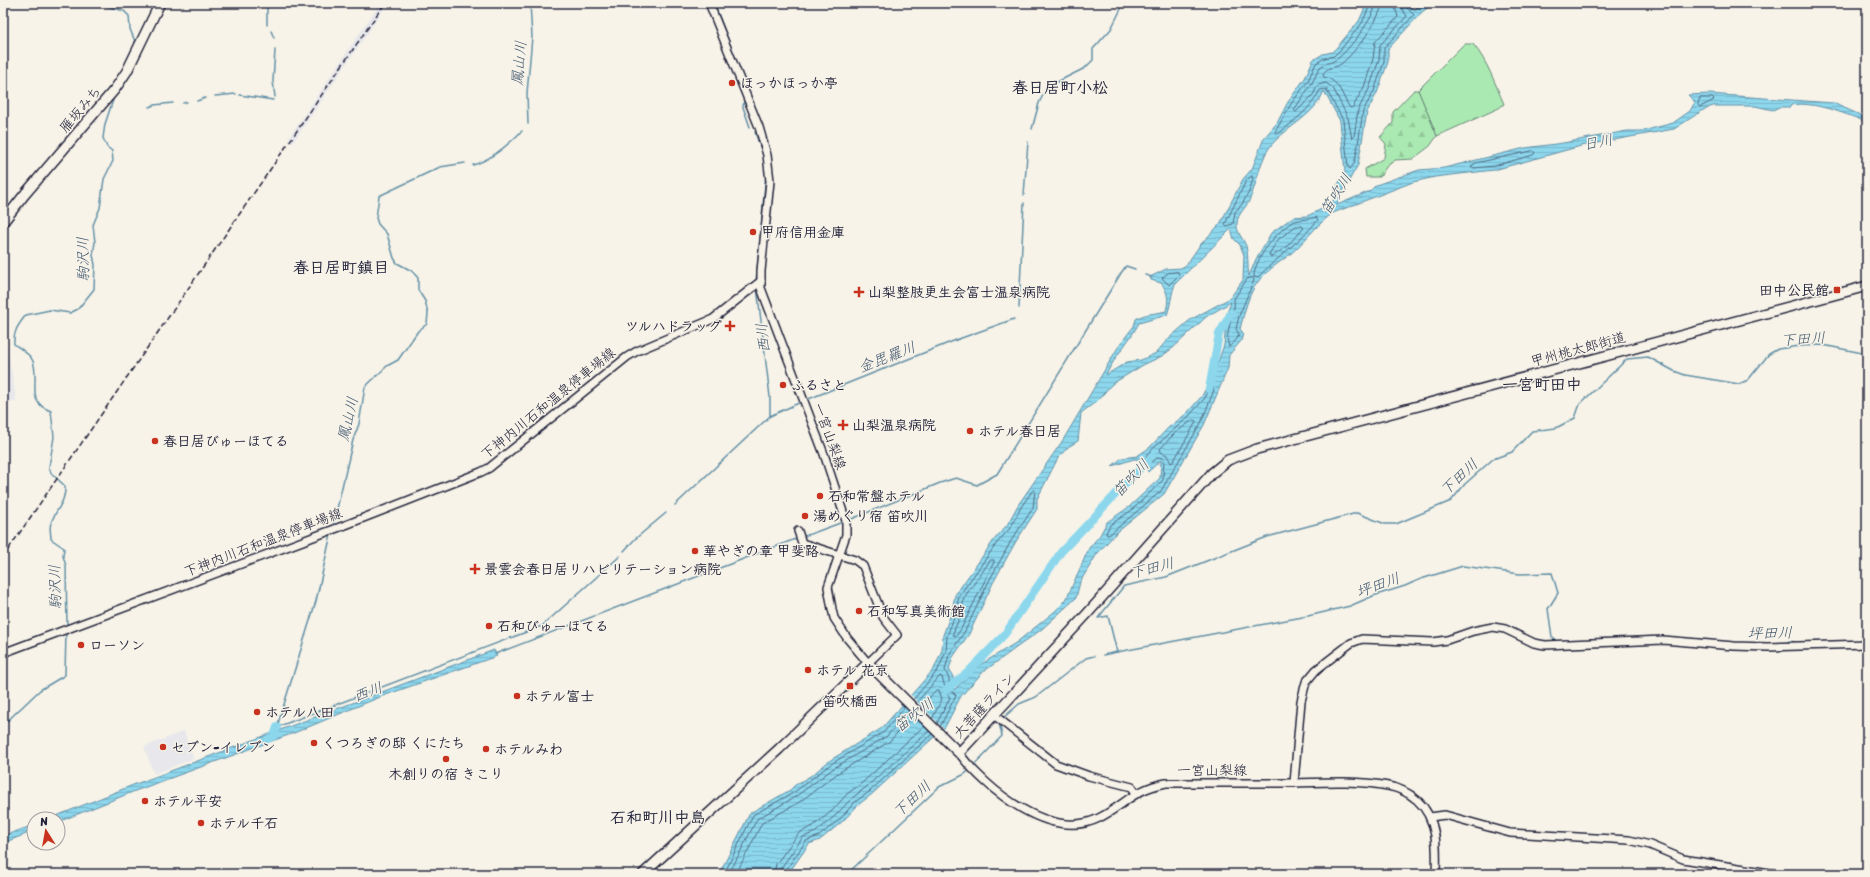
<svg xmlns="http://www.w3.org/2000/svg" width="1870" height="877" font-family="Sriracha,'Klee One',sans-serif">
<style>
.built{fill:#e8e8ec}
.grass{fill:#aaeab2;stroke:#668676}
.forest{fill:url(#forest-firs);stroke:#668676}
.water{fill:url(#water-rules);stroke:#628fa6;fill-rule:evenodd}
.pier{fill:#f7f3e8}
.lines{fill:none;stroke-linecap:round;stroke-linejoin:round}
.shore{stroke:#4d6a82;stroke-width:1}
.stream{stroke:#628fa6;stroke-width:1.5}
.river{stroke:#8dd7ed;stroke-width:8}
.secondary-casing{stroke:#22223b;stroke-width:10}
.highway-casing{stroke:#22223b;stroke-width:12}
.secondary{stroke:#f7f3e8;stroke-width:7}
.highway{stroke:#f7f3e8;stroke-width:9}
.rail{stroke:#22223b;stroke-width:1.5;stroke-dasharray:6 3;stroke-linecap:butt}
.poi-dot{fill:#c8321e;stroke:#f7f3e8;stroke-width:1.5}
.labels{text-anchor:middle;stroke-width:3;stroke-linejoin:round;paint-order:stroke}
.poi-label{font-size:14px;font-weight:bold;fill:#22223b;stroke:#f7f3e8;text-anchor:start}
.street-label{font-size:14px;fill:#22223b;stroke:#f7f3e8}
.water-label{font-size:15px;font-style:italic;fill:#425870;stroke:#f7f3e8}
.quarter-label{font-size:16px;font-weight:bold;fill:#22223b;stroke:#f7f3e8}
</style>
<defs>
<pattern id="forest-firs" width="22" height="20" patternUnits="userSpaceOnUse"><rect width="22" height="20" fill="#aaeab2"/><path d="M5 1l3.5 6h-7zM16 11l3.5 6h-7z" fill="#92c89a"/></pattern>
<pattern id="water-rules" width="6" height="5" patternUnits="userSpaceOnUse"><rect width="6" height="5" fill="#8dd7ed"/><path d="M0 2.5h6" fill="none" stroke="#79b8cc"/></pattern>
</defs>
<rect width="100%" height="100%" fill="#f7f3e8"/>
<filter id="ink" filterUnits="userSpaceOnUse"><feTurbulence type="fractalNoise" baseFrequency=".025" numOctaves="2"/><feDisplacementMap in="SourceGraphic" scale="8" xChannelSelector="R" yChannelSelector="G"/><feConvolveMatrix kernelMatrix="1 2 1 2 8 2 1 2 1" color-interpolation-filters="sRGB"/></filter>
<g filter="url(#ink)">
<g class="built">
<polygon points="380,3 388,3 292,144 288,139"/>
<polygon points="7,352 13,379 16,401 3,402 3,353"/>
<polygon points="184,731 193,757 193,759 154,774 144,747"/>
</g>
<path class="grass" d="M 1464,44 L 1473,44 C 1488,62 1495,84 1504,104 L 1499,108 L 1437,136 L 1418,90 Z"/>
<polygon class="forest" points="1414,90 1418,90 1437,136 1430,146 1413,159 1395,160 1386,167 1380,177 1366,177 1365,169 1384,158 1386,144 1380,137 1393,123 1393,112"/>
<g class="water">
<path d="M 1367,3 L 1408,3 L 1415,10 L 1419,3 L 1434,3 L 1422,12 L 1388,49 L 1388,62 L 1377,93 L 1367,112 L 1358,165 L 1340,196 L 1337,205 L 1370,191 L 1376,185 L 1419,170 L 1444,168 L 1525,148 L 1563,143 L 1627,131 L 1643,131 L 1673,123 L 1690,111 L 1695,102 L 1688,95 L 1709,94 L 1833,103 L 1867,118 L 1867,126 L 1864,121 C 1843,113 1813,101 1791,105 L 1790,107 L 1779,107 L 1773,110 L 1755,106 L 1713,106 L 1705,109 L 1674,129 L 1581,146 L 1494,170 L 1435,177 L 1413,182 L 1333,213 C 1319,223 1309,236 1297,248 C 1285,260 1268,268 1257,283 C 1248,295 1244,314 1240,329 L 1243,333 L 1241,341 L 1229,355 L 1228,368 L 1204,425 L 1164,494 L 1115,534 L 1097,554 L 1080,582 L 1076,598 L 1042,629 L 983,672 L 961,696 L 945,727 L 871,795 L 858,805 L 843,821 L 820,840 L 809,844 L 788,874 L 719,874 L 750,813 L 790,790 L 795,785 L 812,775 L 829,761 L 882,728 L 934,669 L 942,650 L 943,635 L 952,611 L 955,595 L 994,540 L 1007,525 L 1018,505 L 1063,440 L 1120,344 L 1134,326 L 1136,319 C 1145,313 1155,314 1166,311 C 1169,299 1168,292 1161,283 L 1151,280 L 1150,277 L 1166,269 L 1181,268 L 1186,265 L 1200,245 L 1220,224 L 1243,179 L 1252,169 L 1264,138 L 1277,123 L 1288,102 L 1305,78 L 1313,60 L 1323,54 L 1332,52 L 1338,46 L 1359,21 ZM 1324,91 L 1340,121 L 1345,172 L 1335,190 L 1333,201 L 1324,208 L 1307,216 L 1293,217 L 1271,233 L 1256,259 L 1249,276 C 1247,267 1249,255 1246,246 C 1244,240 1238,234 1237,227 C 1236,216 1243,211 1248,203 C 1258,184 1259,157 1274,142 C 1291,124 1315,115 1324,91 ZM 1231,229 L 1234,239 L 1240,245 L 1244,255 L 1243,280 L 1230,298 L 1190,320 L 1168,339 L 1156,353 L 1141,360 L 1127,362 L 1106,375 C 1116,354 1129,342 1139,323 L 1167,315 C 1171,305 1171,294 1175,284 ZM 1231,302 L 1227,313 L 1224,345 L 1216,368 L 1202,396 L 1186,414 L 1168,428 L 1149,448 L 1137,456 L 1122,458 L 1112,466 L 1134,459 L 1144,460 L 1148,472 L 1161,460 L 1160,478 L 1129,507 L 1107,522 L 1100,535 L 1089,548 L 1066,600 L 1054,612 L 1017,642 L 980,665 L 954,690 L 953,677 L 949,669 L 953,657 L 969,634 L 993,583 L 1015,543 L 1037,509 L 1037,499 L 1058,458 L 1068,447 L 1078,441 L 1081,413 L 1097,401 L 1112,384 L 1143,365 L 1162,356 L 1173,348 L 1206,317 Z"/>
<polygon points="494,650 497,656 380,697 294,733 135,791 58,822 58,819 49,819 133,785"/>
<polygon points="34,825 34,831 3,843 3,836"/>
</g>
<polygon class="pier" points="910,694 945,730 936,738 902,702"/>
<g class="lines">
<g class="shore">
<path d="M 1371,3 L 1362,23 L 1341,49 L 1334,56 L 1325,58 L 1316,63 L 1308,81 L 1291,104 L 1275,132 L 1278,134 C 1294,121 1312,108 1320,90 L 1326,89 L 1343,120 L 1348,167 L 1350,169 L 1354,164 L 1357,151 L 1363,111 L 1374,91 L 1384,62 L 1384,48 L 1414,15 L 1406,7 L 1405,3"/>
<path d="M 1376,3 C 1375,17 1348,51 1337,59 C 1332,63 1325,63 1320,67 L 1312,83 L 1294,110 L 1296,112 L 1313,95 L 1318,85 L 1326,83 L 1333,88 L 1348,118 L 1352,139 L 1354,137 L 1358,110 L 1369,89 L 1379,60 L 1380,45 L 1407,16 L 1402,9 L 1400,3"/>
<path d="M 1382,3 C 1381,19 1354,54 1341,64 C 1334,69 1326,66 1323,75 L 1324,77 C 1340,80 1342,97 1350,108 L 1353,107 L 1364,87 L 1373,59 L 1375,42 L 1398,17 L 1394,3"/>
<polygon points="1700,98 1712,98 1714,100 1700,107 1698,105"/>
<polygon points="1533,151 1535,153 1533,155 1494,166 1474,168 1471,166 1476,163"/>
<polygon points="1252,176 1253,179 1249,192 1242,204 1235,212 1233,224 1226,226 1225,224 1246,181"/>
<path d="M 1316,217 L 1318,220 C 1298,243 1278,257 1257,278 L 1254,277 C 1253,261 1279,227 1295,221 C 1302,219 1308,220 1316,217 Z"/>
<polygon points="1296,226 1302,226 1304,228 1287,246 1272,257 1270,256 1269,254 1278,240"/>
<polygon points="1178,272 1179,275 1169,285 1162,278 1168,273"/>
<path d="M 1253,278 L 1254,280 L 1239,316 L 1236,329 L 1239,334 L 1237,339 L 1229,347 C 1223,333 1237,311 1234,299 L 1247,279 Z"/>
<polygon points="1210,388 1213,388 1214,390 1201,423 1161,491 1109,535 1107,535 1106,533 1110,525 1132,510 1163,480 1164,459 1159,457 1150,463 1146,455 1189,416 1205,398"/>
<polygon points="1193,420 1195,420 1196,422 1173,462 1171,463 1167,455 1161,452 1160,449 1174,434"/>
<polygon points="991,560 994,560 994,562 961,629 957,635 954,636 953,633 961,614 964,598"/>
<polyline points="913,700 938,670 946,651 947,636 956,612 959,596 997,543 1011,527 1021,507 1033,490 1035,490 1033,508 1011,541 989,581 965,631 949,655 945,670 949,679 950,690 956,695 940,727"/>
<polyline points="916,703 940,676 942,677 946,691 950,698 937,723"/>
<polyline points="921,707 936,690 939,690 942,699 932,719"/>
<polyline points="724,874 753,815 793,793 831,764 884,732 905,707"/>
<polyline points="729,874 757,819 795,797 834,768 887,736 909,711"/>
<polyline points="736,874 762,823 798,803 838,773 890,741 913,715"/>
<polyline points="774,874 776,864 799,833 813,826 832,811 847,794 862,783 924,726"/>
<polyline points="780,874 781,868 803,837 816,832 836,815 851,799 865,788 929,731"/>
<polyline points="785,874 786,870 806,841 819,836 840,819 855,802 869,792 932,734"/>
</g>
<g class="stream">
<polyline points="267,3 267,25"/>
<polyline points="714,3 747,88"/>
<polyline points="104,5 124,11 129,16 130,29 136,44"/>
<polyline points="271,31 274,38"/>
<polyline points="275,50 273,81 275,97"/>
<polyline points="240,95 273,100"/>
<polyline points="215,96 236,94"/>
<polyline points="197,101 205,98"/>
<polyline points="744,101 743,107 750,127"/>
<polyline points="183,103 187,102"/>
<polyline points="149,107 154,105 173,103"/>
<polyline points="528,124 527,93 532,37 530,3"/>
<polyline points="1032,129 1039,103 1047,87 1085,68 1093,60 1093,49 1111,29 1124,3"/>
<polyline points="755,132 764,158"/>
<path d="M 473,165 C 491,160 509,144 522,131"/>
<polyline points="1024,195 1028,142"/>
<polyline points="1145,275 1152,277"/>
<polyline points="756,281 766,174"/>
<polyline points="757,287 770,397 770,416"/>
<polyline points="1019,308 1024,203"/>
<polyline points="806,400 956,340 1014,319"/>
<polyline points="675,505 770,416 801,402"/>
<polyline points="849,520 940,483 956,478 977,485 997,474 1121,273 1126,266 1135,269"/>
<polyline points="333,526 353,440 359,424 365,387 387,366 398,360 418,331 427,324 428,313 425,301 418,290 418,278 412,271 397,263 394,258 387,234 378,224 376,218 379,196 440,167 465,163"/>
<polyline points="802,537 843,522"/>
<polyline points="624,551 635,539 666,513"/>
<path d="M 67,627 L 66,566 L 63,556 L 64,548 L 51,539 C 51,534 49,527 51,523 C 56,509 66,502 65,486 L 51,473 L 49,467 L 54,437 L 51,411 C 25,402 40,383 33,361 C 30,354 20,348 14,344 C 13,332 18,325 26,315 L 50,310 L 70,313 L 78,309 L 94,289 L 95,265 L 93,255 L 95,242 L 93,225 L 100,208 L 104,179 L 113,161 L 112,151 L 107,147 L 103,138 L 105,124 L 114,97"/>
<polyline points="1661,637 1705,640"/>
<polyline points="1785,643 1790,641 1801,643"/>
<polyline points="1117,652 1308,616 1350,606 1373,596 1405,586 1421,579 1463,566 1520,574 1552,573 1558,593 1548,609 1552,637 1558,642"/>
<polyline points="495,654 798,538"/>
<polyline points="1103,655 1117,652 1108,616 1098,618 1124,586 1166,577 1267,537 1357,513 1385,524 1396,524 1451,501 1465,484 1493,459 1512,452 1532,431 1556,428 1575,418 1580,404 1627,359 1648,357 1674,371 1685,375 1739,384 1748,380 1769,354 1778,349 1799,346 1823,345 1867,354"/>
<polyline points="1003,718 1019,704 1036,697 1086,658 1094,656"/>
<polyline points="3,725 40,690 65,675 66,631"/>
<polyline points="277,727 316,601 331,534"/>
<polyline points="277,727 542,626 620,556"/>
<polyline points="973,766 1002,736 999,722"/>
<polyline points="847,874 939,787 965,774 970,769"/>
</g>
<g class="river">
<polyline points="1209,389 1219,334 1231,313"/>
<polyline points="946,690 968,672 1005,634 1061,552 1152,456"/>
<polyline points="268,739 274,736 277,727"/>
</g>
<defs>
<g id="secondary">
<polyline points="709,3 759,127 767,155 770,181 761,271 761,288 824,454 846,521 846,535 828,587 832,609 834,618 847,638 868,663 897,635 883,617 863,566 855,560 802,543 798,531"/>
<polyline points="3,653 348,524 481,472 489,468 627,357 637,351 713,319 761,281"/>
<polyline points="994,715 1056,764 1089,776 1132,787 1136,793"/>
<path d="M 959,753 C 987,790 1051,842 1099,818 C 1126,804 1134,789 1166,783 C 1209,783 1251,783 1294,783 C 1323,782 1360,780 1388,786 C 1399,788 1409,793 1417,800 C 1438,819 1437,848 1436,874"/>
<polyline points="1294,783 1301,701 1306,682 1316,670 1351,643 1362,639 1433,642 1447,640 1473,631 1493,627 1505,629 1534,643 1545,645 1663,640 1734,646 1767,647 1867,644"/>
<polyline points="1430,817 1445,815 1510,833 1629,840 1650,845 1683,859 1776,874"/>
</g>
<g id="highway">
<polyline points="3,222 25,194 115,89 127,71 160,3"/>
<polyline points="643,874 779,749 868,663 959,753 1087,614 1212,473 1228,460 1257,449 1867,286"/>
</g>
</defs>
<use href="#secondary" class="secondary-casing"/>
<use href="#highway" class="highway-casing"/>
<use href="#secondary" class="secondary"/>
<use href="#highway" class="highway"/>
<polyline class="rail" points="3,557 385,3"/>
</g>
</g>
<g class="poi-dot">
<circle cx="732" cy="83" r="4"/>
<circle cx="753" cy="232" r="4"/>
<rect x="1833" y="286" width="8" height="8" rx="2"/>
<path d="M857 286h4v4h4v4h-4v4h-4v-4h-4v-4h4z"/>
<path d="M728 320h4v4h4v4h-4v4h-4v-4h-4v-4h4z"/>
<circle cx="783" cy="385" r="4"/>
<path d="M841 419h4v4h4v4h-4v4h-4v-4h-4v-4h4z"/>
<circle cx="970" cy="431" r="4"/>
<circle cx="155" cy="441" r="4"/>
<circle cx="820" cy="496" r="4"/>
<circle cx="805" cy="516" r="4"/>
<circle cx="695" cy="551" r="4"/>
<path d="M473 563h4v4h4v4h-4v4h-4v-4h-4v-4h4z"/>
<circle cx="859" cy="611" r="4"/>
<circle cx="489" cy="626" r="4"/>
<circle cx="81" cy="645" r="4"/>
<circle cx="808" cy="670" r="4"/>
<rect x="846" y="682" width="8" height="8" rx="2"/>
<circle cx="517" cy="696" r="4"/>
<circle cx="257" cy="712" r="4"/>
<circle cx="314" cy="743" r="4"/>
<circle cx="163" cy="747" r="4"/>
<circle cx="486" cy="749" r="4"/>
<circle cx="446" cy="759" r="4"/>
<circle cx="145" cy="801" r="4"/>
<circle cx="201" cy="823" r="4"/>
</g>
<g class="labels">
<g class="poi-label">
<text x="740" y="88">ほっかほっか亭</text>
<text x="761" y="237">甲府信用金庫</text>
<text x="1829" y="295" text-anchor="end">田中公民館</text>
<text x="868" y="297">山梨整肢更生会富士温泉病院</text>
<text x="722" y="331" text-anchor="end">ツルハドラッグ</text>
<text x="791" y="390">ふるさと</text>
<text x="852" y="430">山梨温泉病院</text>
<text x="978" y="436">ホテル春日居</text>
<text x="163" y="446">春日居びゅーほてる</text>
<text x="828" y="501">石和常盤ホテル</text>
<text x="813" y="521">湯めぐり宿 笛吹川</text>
<text x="703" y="556">華やぎの章 甲斐路</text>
<text x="484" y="574">景雲会春日居リハビリテーション病院</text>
<text x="867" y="616">石和写真美術館</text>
<text x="497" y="631">石和びゅーほてる</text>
<text x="89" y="650">ローソン</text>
<text x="816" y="675">ホテル 花京</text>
<text x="525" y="701">ホテル富士</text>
<text x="850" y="706" text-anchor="middle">笛吹橋西</text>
<text x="265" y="717">ホテル八田</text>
<text x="322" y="748">くつろぎの邸 くにたち</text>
<text x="171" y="752">セブン-イレブン</text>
<text x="494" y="754">ホテルみわ</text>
<text x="446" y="779" text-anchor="middle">木創りの宿 きこり</text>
<text x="153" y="806">ホテル平安</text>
<text x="209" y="828">ホテル千石</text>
</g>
<g class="street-label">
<text transform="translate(80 109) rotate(-50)" y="5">雁坂みち</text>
<text transform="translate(1578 349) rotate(-15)" y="5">甲州桃太郎街道</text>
<text transform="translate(548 403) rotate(-39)" y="5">下神内川石和温泉停車場線</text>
<text transform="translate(830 436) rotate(70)" y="5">一宮山梨線</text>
<text transform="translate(263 542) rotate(-21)" y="5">下神内川石和温泉停車場線</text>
<text transform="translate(984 705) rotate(-47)" y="5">大菩薩ライン</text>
<text x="1212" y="775">一宮山梨線</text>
</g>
<g class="water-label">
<text transform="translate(519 63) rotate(-85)" y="5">鳳山川</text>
<text transform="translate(1598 142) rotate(-11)" y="5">日川</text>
<text transform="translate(1336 194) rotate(-58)" y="5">笛吹川</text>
<text transform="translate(83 259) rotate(-91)" y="5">駒沢川</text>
<text transform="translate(763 338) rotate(-97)" y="5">西川</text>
<text transform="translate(1803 339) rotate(-4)" y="5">下田川</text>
<text transform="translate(887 357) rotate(-21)" y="5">金毘羅川</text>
<text transform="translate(348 419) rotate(-77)" y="5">鳳山川</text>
<text transform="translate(1459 477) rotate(-43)" y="5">下田川</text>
<text transform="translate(1131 478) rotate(-46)" y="5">笛吹川</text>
<text transform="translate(1152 568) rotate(-14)" y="5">下田川</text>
<text transform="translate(1378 585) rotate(-20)" y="5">坪田川</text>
<text transform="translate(55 587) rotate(-92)" y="5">駒沢川</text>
<text transform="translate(1770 633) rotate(-1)" y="5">坪田川</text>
<text transform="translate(368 692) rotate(-21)" y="5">西川</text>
<text transform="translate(914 715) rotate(-37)" y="5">笛吹川</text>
<text transform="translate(912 799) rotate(-43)" y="5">下田川</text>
</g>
<g class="quarter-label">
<text x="1060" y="93">春日居町小松</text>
<text x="341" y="273">春日居町鎮目</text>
<text x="1542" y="390">一宮町田中</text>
<text x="658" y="823">石和町川中島</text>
</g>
</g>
<rect width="1870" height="877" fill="none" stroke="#f7f3e8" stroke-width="16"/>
<rect x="8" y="8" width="1854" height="861" fill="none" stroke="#22223b" stroke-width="1.5" filter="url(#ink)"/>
<g transform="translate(46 831) rotate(349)"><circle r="19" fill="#f7f3e8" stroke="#a29fa3"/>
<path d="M0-3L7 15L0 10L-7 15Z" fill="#c8321e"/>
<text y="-6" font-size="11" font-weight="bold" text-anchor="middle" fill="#22223b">N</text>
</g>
</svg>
